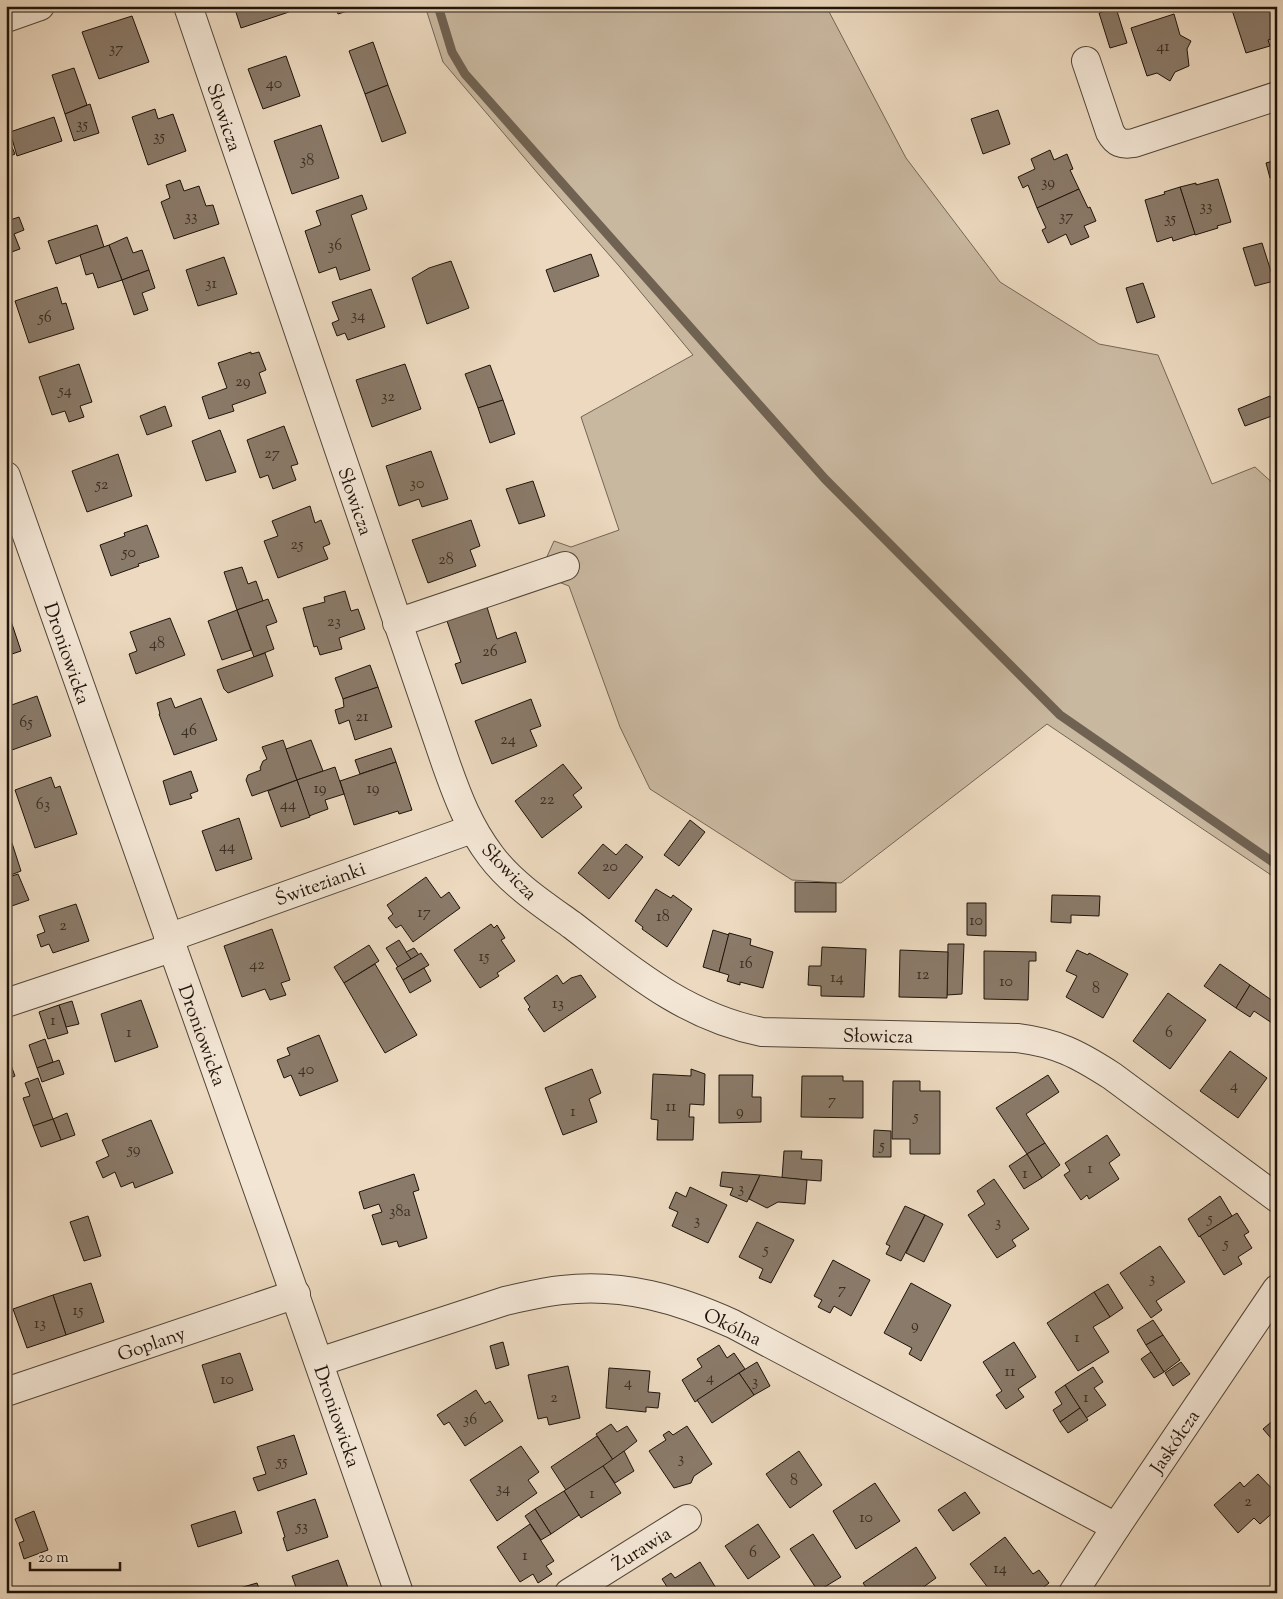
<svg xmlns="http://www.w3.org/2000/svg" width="1283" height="1599" font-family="'Sorts Mill Goudy',serif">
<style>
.green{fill:#c9b8a0;stroke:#746656}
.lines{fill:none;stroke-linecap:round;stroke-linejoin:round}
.stream{stroke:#706252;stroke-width:9}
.building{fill:#8a7a69;stroke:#1f140b}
.minor-casing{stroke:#524538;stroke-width:30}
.minor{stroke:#f3e6d5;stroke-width:28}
.labels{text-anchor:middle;stroke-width:4;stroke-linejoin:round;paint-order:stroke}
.number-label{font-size:16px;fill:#3a2e22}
.street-label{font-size:19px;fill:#1f140b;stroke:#f3e6d5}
</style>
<rect width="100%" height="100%" fill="#ecd9bf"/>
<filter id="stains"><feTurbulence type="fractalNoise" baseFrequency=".004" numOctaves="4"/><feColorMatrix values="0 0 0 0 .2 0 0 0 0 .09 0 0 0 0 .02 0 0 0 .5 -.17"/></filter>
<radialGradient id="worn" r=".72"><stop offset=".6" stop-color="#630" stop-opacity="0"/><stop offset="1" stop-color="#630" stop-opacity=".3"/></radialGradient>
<polygon class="green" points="425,6 826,6 906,158 1000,282 1099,344 1158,355 1212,484 1255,467 1277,487 1277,879 1047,724 841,883 792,880 650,789 620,727 569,586 551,579 545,561 554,541 571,547 619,530 581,417 693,355 619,266 540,176 443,62"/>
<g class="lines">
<polyline class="stream" points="438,6 452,52 465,74 825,479 1060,715 1277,865"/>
</g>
<g class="building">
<polygon points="234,6 287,6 289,12 241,28"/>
<polygon points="335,6 360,6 360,7 338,14"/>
<polygon points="1243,6 1271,6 1277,24 1277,37 1268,40 1270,46 1246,53 1232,10"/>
<polygon points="1271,6 1277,6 1277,24"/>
<polygon points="1116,8 1127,43 1110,48 1099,13"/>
<polygon points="1174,14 1180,35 1191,41 1187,49 1189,66 1175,72 1170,81 1157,73 1147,76 1131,28"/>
<polygon points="132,16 149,62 99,79 82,32"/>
<polygon points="373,42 388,85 365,94 349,51"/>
<polygon points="286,56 300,96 263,109 248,69"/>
<polygon points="74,68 87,105 65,114 52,75"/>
<polygon points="388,85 406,133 382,142 365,94"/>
<polygon points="90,104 99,133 74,141 65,114"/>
<polygon points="155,109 158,119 173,114 186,151 148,165 132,117"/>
<polygon points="998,110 1010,144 983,154 971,119"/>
<polygon points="54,117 62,141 17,156 10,132"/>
<polygon points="321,125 339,178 292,194 274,141"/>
<polygon points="8,138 15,154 6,158 6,139"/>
<polygon points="1050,150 1054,160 1067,154 1073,169 1070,170 1079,189 1037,208 1028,185 1023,188 1018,177 1035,169 1031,159"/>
<polygon points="1277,160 1277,177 1270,178 1266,163"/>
<polygon points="1218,179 1231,222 1217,226 1218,228 1195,235 1180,187 1196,183 1196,185"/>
<polygon points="180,180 184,191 199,186 206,206 213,205 219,224 174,239 161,202 170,198 166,185"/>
<polygon points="1180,187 1195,234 1173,241 1172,237 1157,242 1145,200 1165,194 1164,192"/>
<polygon points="1079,189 1088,208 1090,207 1096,221 1084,226 1089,237 1071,245 1066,234 1048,243 1042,230 1046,228 1037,208"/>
<polygon points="362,195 367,209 351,215 370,270 340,280 336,267 319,273 305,231 321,225 316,211"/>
<polygon points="6,210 10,220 19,217 24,230 14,234 20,249 6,254"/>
<polygon points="97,225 104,247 56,264 48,241"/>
<polygon points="1277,232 1277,249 1272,234"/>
<polygon points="127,237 133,253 142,250 149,270 122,280 109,245"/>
<polygon points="1262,243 1274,281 1255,286 1243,248"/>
<polygon points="109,245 122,280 98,288 93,273 86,275 80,255"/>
<polygon points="591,254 599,276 554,292 546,270"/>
<polygon points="224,257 237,294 198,306 186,270"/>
<polygon points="451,261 469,308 427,324 412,278 429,268"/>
<polygon points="149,270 155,288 142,293 148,310 134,315 122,280"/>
<polygon points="1143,283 1155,317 1137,323 1126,288"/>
<polygon points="57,287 62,304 66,303 74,329 29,343 15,301"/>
<polygon points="371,289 385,327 348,340 345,333 337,336 332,323 339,320 332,302"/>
<polygon points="251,352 251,354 259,352 266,370 259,373 266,393 232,405 234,411 209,419 202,397 227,388 218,363"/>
<polygon points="79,364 92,402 80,406 84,417 69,422 65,411 52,415 39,377"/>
<polygon points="405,364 421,409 372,427 356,380"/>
<polygon points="490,365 503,400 478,408 465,374"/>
<polygon points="1270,396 1277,414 1245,426 1238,409"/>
<polygon points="503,400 515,434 490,443 478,408"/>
<polygon points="165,406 172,426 147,435 140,416"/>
<polygon points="284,426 298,464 291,466 296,480 273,489 268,475 260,478 247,440"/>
<polygon points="220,430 236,472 206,481 192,441"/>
<polygon points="431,451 448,499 422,507 419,499 399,506 386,466"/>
<polygon points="118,454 132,496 87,512 72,471"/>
<polygon points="533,481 545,516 519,524 506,489"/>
<polygon points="310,506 315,523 321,520 330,544 323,547 328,559 278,578 264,541 278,536 272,521"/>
<polygon points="471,520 480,546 470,550 476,566 428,583 412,540"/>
<polygon points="147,525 159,557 138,564 139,566 111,576 100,545 125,536 124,533"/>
<polygon points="242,567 248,584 256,581 263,601 237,610 224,572"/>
<polygon points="345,591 351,611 358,609 365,629 339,638 342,649 320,655 317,646 314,647 303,608 325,602 324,597"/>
<polygon points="268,599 277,622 266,626 274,649 254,657 237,610"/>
<polygon points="486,604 497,639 516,632 526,662 462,684 455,664 461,662 446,618"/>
<polygon points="237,610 251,650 222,660 208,621"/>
<polygon points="6,612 8,612 21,651 6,656"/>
<polygon points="170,618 185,655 136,674 129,654 137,651 130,632"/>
<polygon points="265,653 273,676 228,693 224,689 217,670"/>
<polygon points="370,665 378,687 343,699 335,678"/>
<polygon points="378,687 392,727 355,740 349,720 339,724 335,710 344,707 343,699"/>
<polygon points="37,696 51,736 12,750 6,734 6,707"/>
<polygon points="171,698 175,708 201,698 217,740 174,755 159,714 160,714 157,703"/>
<polygon points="531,699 541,726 530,730 537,746 492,764 475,721"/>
<polygon points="283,740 297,780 252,796 246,780 248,775 261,770 260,768 263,761 267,759 262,747"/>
<polygon points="311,740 323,771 297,780 286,749"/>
<polygon points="391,748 396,762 360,774 355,760"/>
<polygon points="396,762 412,810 399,814 398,811 354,825 340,781"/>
<polygon points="563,764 582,788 573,795 582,807 542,838 515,801"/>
<polygon points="335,767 344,794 325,800 328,809 309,816 297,780"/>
<polygon points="191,771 198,791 190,794 192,798 170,805 163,781"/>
<polygon points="51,777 55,788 60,786 77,834 35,848 15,790"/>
<polygon points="297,780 310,817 281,827 268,791"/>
<polygon points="239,818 252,859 216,871 202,831"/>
<polygon points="690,820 705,832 679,866 664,855"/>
<polygon points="12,843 21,871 6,877 6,845"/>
<polygon points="603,844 616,855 626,844 643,857 609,899 578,873"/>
<polygon points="18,874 29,900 6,908 6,878"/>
<polygon points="426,877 441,898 449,892 460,908 413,942 401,925 396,928 388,918 393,914 387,905"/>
<polygon points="795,882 836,883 836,912 795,912"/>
<polygon points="656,889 671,898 673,895 692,909 667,947 642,929 643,927 635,921"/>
<polygon points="1052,895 1100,896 1099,916 1071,915 1071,923 1051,922"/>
<polygon points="967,903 986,903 986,936 967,935"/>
<polygon points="76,904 89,941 53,953 49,944 41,947 37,935 45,932 39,916"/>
<polygon points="491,924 494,928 497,925 505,938 501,940 515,961 497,973 499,976 480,988 454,950"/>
<polygon points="272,929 290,980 281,983 286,995 270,1000 265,989 242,997 224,946"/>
<polygon points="713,930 729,935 719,972 703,967"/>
<polygon points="729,933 751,939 750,945 773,952 763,988 740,982 740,985 727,981 729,975 719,972"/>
<polygon points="399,940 411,959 398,967 386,948"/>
<polygon points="948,944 964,944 962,994 947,995"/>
<polygon points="369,945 379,961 344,983 334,967"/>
<polygon points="822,947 866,949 864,997 821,996 821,986 808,985 809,966 821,966"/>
<polygon points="414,948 419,955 411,959 406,952"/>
<polygon points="900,950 948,952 947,998 899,997"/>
<polygon points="1077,950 1088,955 1089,953 1128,974 1103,1018 1066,997 1077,976 1066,971"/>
<polygon points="984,951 1036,952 1036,961 1029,961 1028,1000 984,999"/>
<polygon points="421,953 429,965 403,980 396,968"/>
<polygon points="375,964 417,1035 385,1053 344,983"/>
<polygon points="1220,964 1250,985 1236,1008 1204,986"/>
<polygon points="424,968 431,981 410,993 403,980"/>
<polygon points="557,975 563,984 571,978 581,975 596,997 544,1032 528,1009 530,1007 524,998"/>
<polygon points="1250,985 1277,1004 1277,1022 1275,1025 1254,1011 1250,1017 1236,1008"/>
<polygon points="1168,993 1206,1020 1170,1069 1133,1041"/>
<polygon points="141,1000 158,1047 115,1062 101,1014"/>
<polygon points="72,1001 79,1024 66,1027 59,1005"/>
<polygon points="59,1005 68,1033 48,1039 39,1012"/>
<polygon points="319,1035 338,1081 300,1096 291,1075 284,1078 277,1060 290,1055 287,1048"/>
<polygon points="45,1039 53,1062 37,1068 29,1045"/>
<polygon points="1230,1051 1267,1078 1238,1118 1200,1091"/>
<polygon points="9,1060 15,1076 6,1080 6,1061"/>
<polygon points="59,1060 64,1074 42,1082 37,1068"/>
<polygon points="592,1069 601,1093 589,1099 597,1122 563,1135 545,1088"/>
<polygon points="691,1069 705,1074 704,1105 690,1104 689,1117 694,1117 693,1140 657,1140 658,1120 651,1119 653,1074 691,1076"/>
<polygon points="719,1075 753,1075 752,1097 761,1097 761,1122 719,1123"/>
<polygon points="1048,1075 1059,1092 1026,1114 1045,1143 1027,1154 996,1108"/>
<polygon points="802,1076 843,1076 843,1081 863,1081 863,1118 801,1117"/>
<polygon points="38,1078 53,1119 33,1126 23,1098 30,1096 25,1083"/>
<polygon points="893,1081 920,1081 920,1091 940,1091 940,1154 910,1154 910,1139 892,1139"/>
<polygon points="67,1113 75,1135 61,1140 53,1119"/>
<polygon points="53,1119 61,1140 41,1147 33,1126"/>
<polygon points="151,1120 173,1173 135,1188 133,1182 121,1187 115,1172 103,1178 96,1162 109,1156 102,1140"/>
<polygon points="874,1130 891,1131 891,1157 873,1157"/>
<polygon points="1107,1135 1120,1155 1109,1163 1119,1179 1089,1199 1087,1195 1081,1200 1064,1175 1070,1171 1065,1163"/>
<polygon points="1045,1143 1060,1165 1042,1178 1027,1154"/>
<polygon points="784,1151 802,1151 801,1159 822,1160 821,1181 782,1178"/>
<polygon points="1027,1154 1042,1178 1024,1189 1009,1166"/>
<polygon points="722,1172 760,1175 747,1202 730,1195 733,1188 720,1186"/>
<polygon points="414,1174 419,1190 413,1192 427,1238 399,1247 397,1241 382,1245 372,1215 382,1212 379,1204 364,1209 359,1192"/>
<polygon points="760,1175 807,1180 805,1204 778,1202 767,1208 749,1199"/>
<polygon points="994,1179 1029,1229 1012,1240 1016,1246 997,1258 968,1215 985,1204 977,1191"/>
<polygon points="690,1187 727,1205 708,1243 672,1226 678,1212 669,1208 676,1192 686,1197"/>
<polygon points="1220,1196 1232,1216 1199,1237 1188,1219"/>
<polygon points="905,1206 925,1215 901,1261 886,1254 890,1246 886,1244"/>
<polygon points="1237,1213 1249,1232 1244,1235 1252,1248 1238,1257 1242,1264 1224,1275 1200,1236"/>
<polygon points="925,1215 943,1224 924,1262 906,1253"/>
<polygon points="88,1216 101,1256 84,1261 70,1222"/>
<polygon points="757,1222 794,1240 771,1283 759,1278 763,1269 739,1257"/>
<polygon points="1160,1246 1185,1282 1156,1301 1162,1310 1151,1318 1120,1273"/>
<polygon points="833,1260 870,1280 851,1316 834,1306 830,1313 818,1307 822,1300 814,1296"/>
<polygon points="91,1283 104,1322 66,1335 53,1295"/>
<polygon points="911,1283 951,1305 921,1361 909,1354 912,1348 884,1333"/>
<polygon points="1108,1284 1123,1308 1110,1317 1094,1292"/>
<polygon points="1094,1292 1110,1317 1093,1327 1109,1352 1078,1371 1047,1323"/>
<polygon points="53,1295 66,1335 27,1348 13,1309"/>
<polygon points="1153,1320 1163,1335 1146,1345 1137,1330"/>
<polygon points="1163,1335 1180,1360 1164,1372 1146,1345"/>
<polygon points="503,1342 509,1365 496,1369 490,1346"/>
<polygon points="1014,1342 1036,1377 1018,1389 1024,1397 1006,1409 996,1395 1002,1391 983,1362"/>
<polygon points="719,1345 727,1358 734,1353 745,1369 695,1402 682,1380 702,1367 697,1359"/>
<polygon points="1151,1352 1164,1372 1154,1378 1141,1359"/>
<polygon points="240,1353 253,1390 214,1403 202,1365"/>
<polygon points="757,1362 770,1386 754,1395 739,1373"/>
<polygon points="1181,1362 1190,1374 1173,1386 1165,1373"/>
<polygon points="568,1366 580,1418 549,1425 547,1417 538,1419 528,1375"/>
<polygon points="1093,1367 1103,1382 1094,1388 1106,1405 1086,1418 1065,1385"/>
<polygon points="609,1368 650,1371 648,1392 660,1393 658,1408 646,1407 646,1412 606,1408"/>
<polygon points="739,1373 754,1395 712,1423 697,1400"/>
<polygon points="1065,1385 1080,1408 1060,1422 1053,1410 1062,1404 1055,1392"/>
<polygon points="476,1390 485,1404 490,1401 503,1421 465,1446 449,1422 444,1425 437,1415"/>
<polygon points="1080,1408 1088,1420 1068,1433 1060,1422"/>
<polygon points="1277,1417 1277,1445 1263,1429"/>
<polygon points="611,1424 617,1432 627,1426 637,1441 613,1460 596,1434"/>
<polygon points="687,1426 712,1464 694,1476 691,1483 674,1488 649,1451 666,1440 663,1435 669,1431 673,1435"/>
<polygon points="294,1435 307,1474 258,1491 253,1478 266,1474 257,1447"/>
<polygon points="597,1436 613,1460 566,1490 551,1467"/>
<polygon points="521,1446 539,1472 528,1480 537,1493 497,1521 470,1480"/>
<polygon points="624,1451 634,1471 615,1483 603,1466"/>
<polygon points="799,1451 822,1485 790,1508 766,1474"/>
<polygon points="603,1466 621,1493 581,1518 564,1491"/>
<polygon points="1258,1474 1277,1494 1277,1509 1260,1524 1254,1518 1238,1533 1214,1505 1240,1482 1244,1487"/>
<polygon points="875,1483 900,1521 856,1549 833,1511"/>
<polygon points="564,1491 579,1515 551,1534 535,1509"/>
<polygon points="965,1492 980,1513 953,1531 938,1510"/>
<polygon points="315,1499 328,1537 287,1551 283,1538 285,1537 277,1512"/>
<polygon points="535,1509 551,1534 541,1540 525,1516"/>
<polygon points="34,1511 48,1550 24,1559 19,1543 24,1541 15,1519"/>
<polygon points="235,1511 242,1533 198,1547 191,1525"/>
<polygon points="530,1524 554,1561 546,1566 552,1574 538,1583 533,1574 520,1582 497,1547"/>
<polygon points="758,1524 780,1557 748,1579 725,1546"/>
<polygon points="813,1534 841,1577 818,1591 790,1549"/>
<polygon points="1005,1537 1033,1574 1039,1570 1049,1583 1036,1593 992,1593 970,1564"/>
<polygon points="916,1547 936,1578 915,1593 870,1593 863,1583"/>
<polygon points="338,1560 350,1593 298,1593 292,1576"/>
<polygon points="700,1562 719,1593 671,1593 662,1579 671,1573 675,1578"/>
<polygon points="257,1583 261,1593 237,1593 236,1589"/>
</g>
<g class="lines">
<defs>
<g id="minor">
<path d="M 188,6 L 446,764 C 458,798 469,827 491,856 C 512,884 544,905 572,925 C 632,971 686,1017 762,1032 L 1017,1038 C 1057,1043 1078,1054 1112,1076 L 1277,1198"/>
<polyline points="6,18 40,6"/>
<path d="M 1086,61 L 1110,132 C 1116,143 1122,145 1134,143 L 1277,96"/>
<path d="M 6,476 C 137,849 270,1220 399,1593"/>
<polyline points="397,623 565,566"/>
<polyline points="168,938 472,829"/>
<polyline points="6,1003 171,948"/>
<path d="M 319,1362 L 505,1301 C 524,1297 542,1292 562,1290 C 623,1283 678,1299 733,1324 L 1116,1527"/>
<polyline points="6,1392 296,1294"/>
<polyline points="569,1593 687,1519"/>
<polyline points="1073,1593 1116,1527 1277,1289"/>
</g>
</defs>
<use href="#minor" class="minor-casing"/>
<use href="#minor" class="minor"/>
</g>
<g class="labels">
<g class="number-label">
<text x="1163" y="51">41</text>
<text x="116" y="53">37</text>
<text x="274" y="88">40</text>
<text x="82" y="129">35</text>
<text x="159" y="141">35</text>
<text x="307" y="165">38</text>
<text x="1048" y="187">39</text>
<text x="1206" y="211">33</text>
<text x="191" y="221">33</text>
<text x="1066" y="221">37</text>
<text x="1170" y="223">35</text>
<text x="335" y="250">36</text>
<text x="211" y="288">31</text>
<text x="358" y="320">34</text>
<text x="45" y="322">56</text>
<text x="243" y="386">29</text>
<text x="65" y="395">54</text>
<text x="388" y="401">32</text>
<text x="272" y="458">27</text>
<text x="417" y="488">30</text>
<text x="102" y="489">52</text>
<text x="297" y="549">25</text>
<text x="129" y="557">50</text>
<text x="446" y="564">28</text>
<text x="334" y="626">23</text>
<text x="157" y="648">48</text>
<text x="490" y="656">26</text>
<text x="362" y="721">21</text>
<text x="26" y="727">65</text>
<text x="189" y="735">46</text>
<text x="508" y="744">24</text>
<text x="320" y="793">19</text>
<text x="373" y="793">19</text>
<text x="547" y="804">22</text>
<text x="43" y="809">63</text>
<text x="288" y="809">44</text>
<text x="227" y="851">44</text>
<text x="610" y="871">20</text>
<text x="424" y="917">17</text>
<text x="663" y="921">18</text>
<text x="976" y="925">10</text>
<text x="63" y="930">2</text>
<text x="484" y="961">15</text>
<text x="746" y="968">16</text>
<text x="257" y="969">42</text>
<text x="923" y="979">12</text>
<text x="837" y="982">14</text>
<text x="1006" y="986">10</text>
<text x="1096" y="993">8</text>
<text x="558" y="1008">13</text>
<text x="53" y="1025">1</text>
<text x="129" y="1037">1</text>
<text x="1169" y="1037">6</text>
<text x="306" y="1074">40</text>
<text x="1234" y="1090">4</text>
<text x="832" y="1105">7</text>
<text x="671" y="1111">11</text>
<text x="573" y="1116">1</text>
<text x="740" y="1116">9</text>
<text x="916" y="1121">5</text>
<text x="882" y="1150">5</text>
<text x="134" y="1154">59</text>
<text x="1090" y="1173">1</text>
<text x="1025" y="1178">1</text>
<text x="741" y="1193">3</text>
<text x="400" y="1216">38a</text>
<text x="1210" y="1223">5</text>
<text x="697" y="1225">3</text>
<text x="998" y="1227">3</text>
<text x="1226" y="1248">5</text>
<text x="766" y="1254">5</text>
<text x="1152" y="1283">3</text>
<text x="842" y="1294">7</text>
<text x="78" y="1315">15</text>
<text x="40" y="1328">13</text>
<text x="915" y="1330">9</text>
<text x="1077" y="1342">1</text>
<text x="1010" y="1376">11</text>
<text x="710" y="1382">4</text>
<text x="227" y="1384">10</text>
<text x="755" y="1386">3</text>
<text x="628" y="1387">4</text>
<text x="554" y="1402">2</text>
<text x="1086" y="1402">1</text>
<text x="470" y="1424">36</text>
<text x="681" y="1463">3</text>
<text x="282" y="1466">55</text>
<text x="794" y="1485">8</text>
<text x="503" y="1493">34</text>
<text x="592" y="1498">1</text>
<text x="1248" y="1506">2</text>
<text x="866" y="1522">10</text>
<text x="302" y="1531">53</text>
<text x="753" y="1557">6</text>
<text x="525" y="1560">1</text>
<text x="1000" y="1573">14</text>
</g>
<g class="street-label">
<text transform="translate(225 117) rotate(71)" y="7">Słowicza</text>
<text transform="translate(356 501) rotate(71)" y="7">Słowicza</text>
<text transform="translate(68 653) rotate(71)" y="7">Droniowicka</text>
<text transform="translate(510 871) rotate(46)" y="7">Słowicza</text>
<text transform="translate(320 883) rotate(-20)" y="7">Świtezianki</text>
<text transform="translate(203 1035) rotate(70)" y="7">Droniowicka</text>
<text transform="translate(878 1035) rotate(1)" y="7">Słowicza</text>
<text transform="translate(733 1326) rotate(26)" y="7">Okólna</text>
<text transform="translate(151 1343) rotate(-19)" y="7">Goplany</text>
<text transform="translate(338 1416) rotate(71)" y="7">Droniowicka</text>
<text transform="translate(1174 1441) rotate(-56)" y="7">Jaskółcza</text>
<text transform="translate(641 1548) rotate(-32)" y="7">Żurawia</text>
</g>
</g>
<rect width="1283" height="1599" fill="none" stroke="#ecd9bf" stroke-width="25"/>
<rect x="8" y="8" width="1268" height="1584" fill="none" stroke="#1f140b" stroke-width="2.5"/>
<rect x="12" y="12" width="1258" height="1574" fill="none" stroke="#1f140b"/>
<path d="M30 1562v8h90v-8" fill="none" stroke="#1f140b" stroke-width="2.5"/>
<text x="38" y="1562" font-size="15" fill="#1f140b" stroke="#f3e6d5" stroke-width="4" paint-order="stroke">20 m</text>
<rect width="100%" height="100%" filter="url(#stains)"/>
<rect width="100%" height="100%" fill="url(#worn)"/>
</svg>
